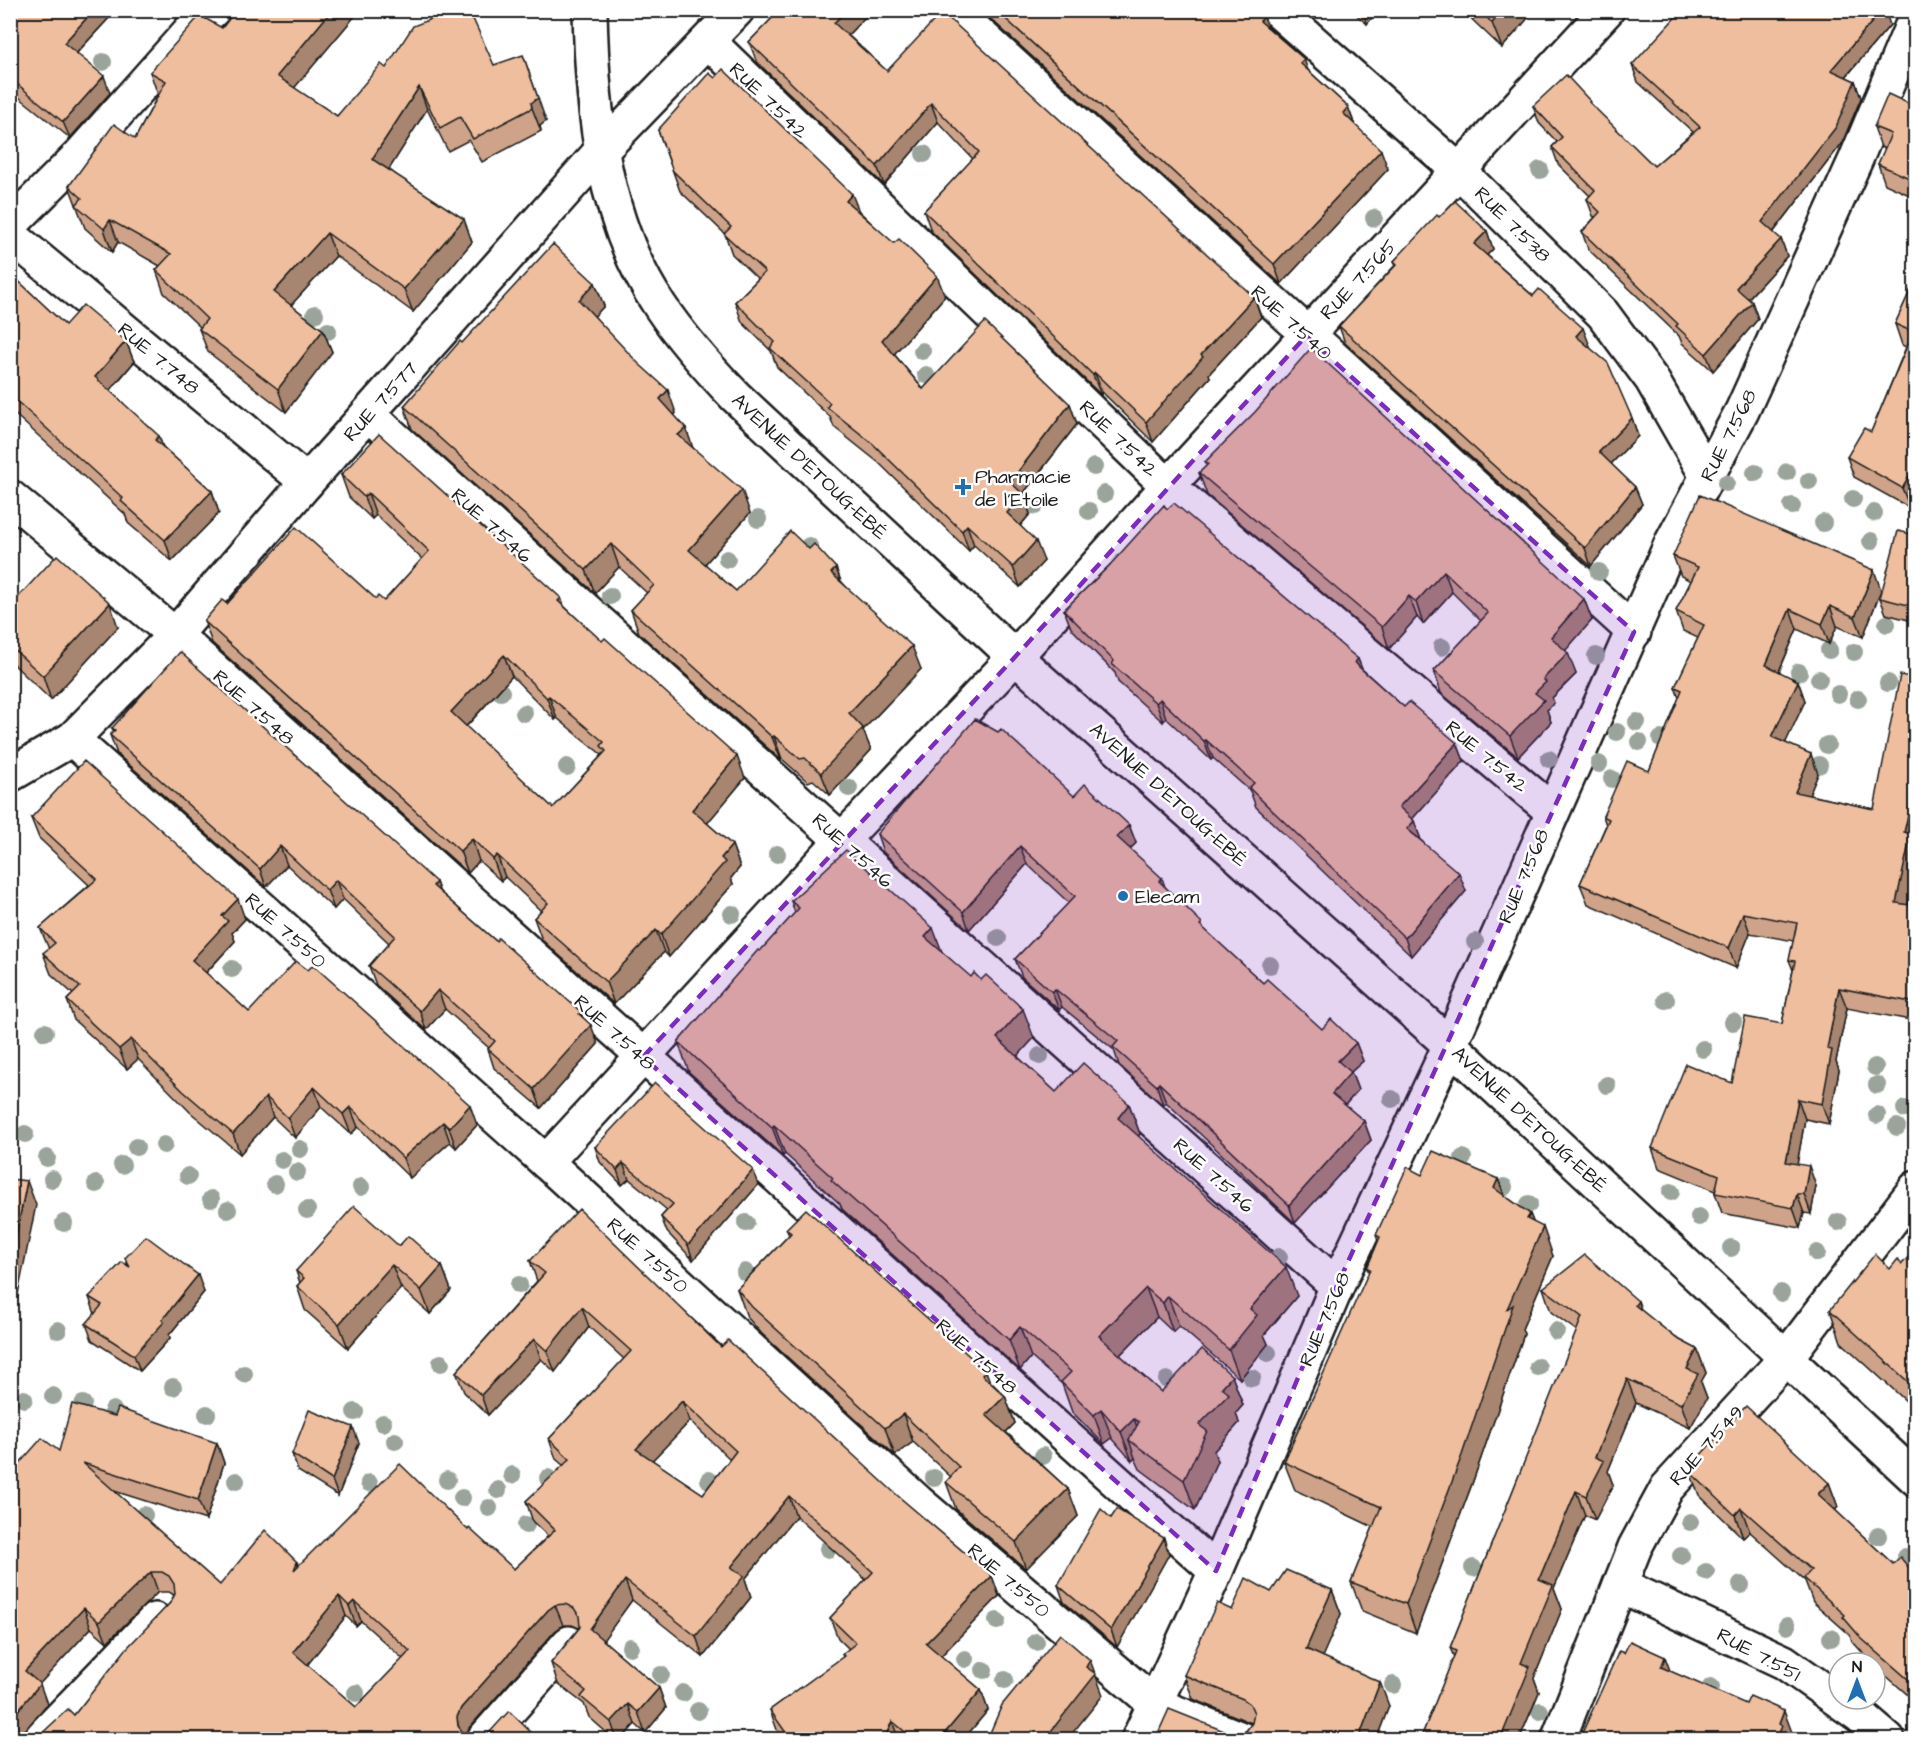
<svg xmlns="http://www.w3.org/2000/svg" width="1926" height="1750" font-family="'Architects Daughter',sans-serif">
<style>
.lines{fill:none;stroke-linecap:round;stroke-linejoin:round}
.minor-casing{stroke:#1c1c1c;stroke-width:38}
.major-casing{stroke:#1c1c1c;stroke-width:38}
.minor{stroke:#fff;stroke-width:33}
.major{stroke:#fff;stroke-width:33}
.tree{fill:#9aa49a}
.wall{fill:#cea389;stroke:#1c1c1c;stroke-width:1.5;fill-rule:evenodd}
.shaded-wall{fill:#a7856f;stroke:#1c1c1c;stroke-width:1.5}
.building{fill:#efbe9f;stroke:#1c1c1c;stroke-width:1.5;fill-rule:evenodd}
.marked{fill:#7b2cbf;fill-opacity:0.2;stroke:#7b2cbf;stroke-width:4.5;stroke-dasharray:12 8;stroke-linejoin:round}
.poi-dot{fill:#1f6fb2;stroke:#fff;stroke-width:2}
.labels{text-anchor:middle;stroke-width:5;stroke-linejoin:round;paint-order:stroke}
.street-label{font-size:20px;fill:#1c1c1c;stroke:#fff}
.poi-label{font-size:20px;fill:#1c1c1c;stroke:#fff;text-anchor:start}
</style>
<rect width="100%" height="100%" fill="#fff"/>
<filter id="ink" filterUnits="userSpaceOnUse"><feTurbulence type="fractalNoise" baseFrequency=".0167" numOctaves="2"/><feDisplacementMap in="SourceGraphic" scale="12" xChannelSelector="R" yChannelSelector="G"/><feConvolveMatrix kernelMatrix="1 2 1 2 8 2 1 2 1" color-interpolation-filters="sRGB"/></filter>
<g filter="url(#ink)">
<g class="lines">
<defs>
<g id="minor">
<polyline points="953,10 1634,632"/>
<polyline points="1277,10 1458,170 1603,314 1652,380 1707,476"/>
<polyline points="708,41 1168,486 1551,810"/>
<polyline points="10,225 79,156 190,31 213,10"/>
<polyline points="10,235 307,482"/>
<polyline points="368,414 1337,1286"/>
<polyline points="10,497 175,635 1216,1571"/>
<polyline points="72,739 546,1162 918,1502 1155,1704 1244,1740"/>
<polyline points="10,775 72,739 175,635 307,482 601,151 737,10"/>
<polyline points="546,1162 842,840 1015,657 1168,486 1607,10"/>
<polyline points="1620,1585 1784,1662 1859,1715 1888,1740"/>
<polyline points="39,1740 155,1620"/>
<polyline points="483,1740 569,1643"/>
<polyline points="1138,1740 1216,1571 1337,1286 1450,1045 1672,542 1742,411 1856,159 1916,16"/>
<polyline points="1558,1740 1635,1547 1667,1488 1786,1358 1916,1188"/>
</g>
<path id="major" d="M 590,10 C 592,110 602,220 660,306 C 682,339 708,368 736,397 L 1015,657 L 1450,1045 L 1916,1479"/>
</defs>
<use href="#minor" class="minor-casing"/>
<use href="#major" class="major-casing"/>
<use href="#minor" class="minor"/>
<use href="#major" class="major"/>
</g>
<g class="tree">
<circle cx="103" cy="62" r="9"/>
<circle cx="924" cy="154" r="9"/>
<circle cx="1540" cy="170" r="9"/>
<circle cx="1374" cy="218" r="9"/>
<circle cx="315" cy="314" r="9"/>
<circle cx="328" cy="331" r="9"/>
<circle cx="922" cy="351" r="9"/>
<circle cx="926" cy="375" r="9"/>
<circle cx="1094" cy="467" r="9"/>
<circle cx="1787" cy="472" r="9"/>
<circle cx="1755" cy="473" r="9"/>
<circle cx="1809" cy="481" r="9"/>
<circle cx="1726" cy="483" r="9"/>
<circle cx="1104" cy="494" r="9"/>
<circle cx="1853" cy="499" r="9"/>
<circle cx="1035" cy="506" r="9"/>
<circle cx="1792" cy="506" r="9"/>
<circle cx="1089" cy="511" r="9"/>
<circle cx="1874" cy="513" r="9"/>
<circle cx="758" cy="519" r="9"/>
<circle cx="1823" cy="523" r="9"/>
<circle cx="1871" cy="541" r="9"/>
<circle cx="809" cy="546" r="9"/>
<circle cx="727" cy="559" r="9"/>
<circle cx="1599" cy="572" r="9"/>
<circle cx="610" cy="596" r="9"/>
<circle cx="1887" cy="624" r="9"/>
<circle cx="1442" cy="647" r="9"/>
<circle cx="1829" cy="650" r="9"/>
<circle cx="1854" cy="652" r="9"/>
<circle cx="1596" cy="656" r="9"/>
<circle cx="1799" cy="672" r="9"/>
<circle cx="1819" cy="679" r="9"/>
<circle cx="1888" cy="683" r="9"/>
<circle cx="501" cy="692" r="9"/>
<circle cx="1838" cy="694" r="9"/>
<circle cx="1858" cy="699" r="9"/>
<circle cx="524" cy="713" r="9"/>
<circle cx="1637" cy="722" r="9"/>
<circle cx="1617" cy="732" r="9"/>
<circle cx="1661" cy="739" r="9"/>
<circle cx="1639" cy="742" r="9"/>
<circle cx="1827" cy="745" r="9"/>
<circle cx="1549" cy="759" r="9"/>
<circle cx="1599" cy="764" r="9"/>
<circle cx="1819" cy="765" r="9"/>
<circle cx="567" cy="767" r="9"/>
<circle cx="1612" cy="779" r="9"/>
<circle cx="849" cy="788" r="9"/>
<circle cx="777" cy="854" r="9"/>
<circle cx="732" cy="914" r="9"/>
<circle cx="998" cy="938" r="9"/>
<circle cx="1475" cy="942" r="9"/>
<circle cx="1270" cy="965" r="9"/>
<circle cx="232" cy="969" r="9"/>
<circle cx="1666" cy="1000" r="9"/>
<circle cx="1733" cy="1022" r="9"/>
<circle cx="45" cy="1032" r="9"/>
<circle cx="1703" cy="1049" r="9"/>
<circle cx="1040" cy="1056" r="9"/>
<circle cx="1875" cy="1067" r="9"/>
<circle cx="1607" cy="1085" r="9"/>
<circle cx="1877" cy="1085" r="9"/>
<circle cx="1392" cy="1099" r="9"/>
<circle cx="1905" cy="1109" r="9"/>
<circle cx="1877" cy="1115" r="9"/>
<circle cx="1897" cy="1127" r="9"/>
<circle cx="25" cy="1134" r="9"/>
<circle cx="164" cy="1145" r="9"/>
<circle cx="136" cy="1147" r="9"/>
<circle cx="300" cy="1149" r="9"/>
<circle cx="47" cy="1158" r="9"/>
<circle cx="1463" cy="1158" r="9"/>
<circle cx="282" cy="1160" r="9"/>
<circle cx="122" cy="1165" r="9"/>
<circle cx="297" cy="1172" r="9"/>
<circle cx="188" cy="1176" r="9"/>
<circle cx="52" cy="1179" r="9"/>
<circle cx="96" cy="1184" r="9"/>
<circle cx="275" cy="1184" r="9"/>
<circle cx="361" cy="1187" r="9"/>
<circle cx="1504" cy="1187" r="9"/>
<circle cx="1671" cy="1192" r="9"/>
<circle cx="211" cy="1199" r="9"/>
<circle cx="1529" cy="1204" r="9"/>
<circle cx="228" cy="1210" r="9"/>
<circle cx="307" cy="1210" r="9"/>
<circle cx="1699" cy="1217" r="9"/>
<circle cx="1838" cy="1222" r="9"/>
<circle cx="64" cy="1223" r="9"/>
<circle cx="746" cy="1223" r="9"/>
<circle cx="1731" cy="1248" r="9"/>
<circle cx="1817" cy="1253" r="9"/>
<circle cx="1279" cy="1257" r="9"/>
<circle cx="745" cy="1272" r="9"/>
<circle cx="519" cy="1285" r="9"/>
<circle cx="1781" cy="1293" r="9"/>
<circle cx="58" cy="1330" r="9"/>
<circle cx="1556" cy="1331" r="9"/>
<circle cx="1268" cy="1353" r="9"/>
<circle cx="441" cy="1363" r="9"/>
<circle cx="1538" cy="1367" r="9"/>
<circle cx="244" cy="1374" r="9"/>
<circle cx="1252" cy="1378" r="9"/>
<circle cx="1167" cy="1380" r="9"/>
<circle cx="173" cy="1387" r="9"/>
<circle cx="53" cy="1396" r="9"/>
<circle cx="24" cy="1399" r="9"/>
<circle cx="83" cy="1404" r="9"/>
<circle cx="113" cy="1410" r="9"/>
<circle cx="355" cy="1412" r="9"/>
<circle cx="207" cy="1414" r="9"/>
<circle cx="383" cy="1423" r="9"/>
<circle cx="395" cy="1441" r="9"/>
<circle cx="1043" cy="1456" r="9"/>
<circle cx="512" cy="1475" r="9"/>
<circle cx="548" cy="1478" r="9"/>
<circle cx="934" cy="1478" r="9"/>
<circle cx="447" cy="1480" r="9"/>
<circle cx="709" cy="1480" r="9"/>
<circle cx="236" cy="1481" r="9"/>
<circle cx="369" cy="1483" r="9"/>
<circle cx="498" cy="1490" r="9"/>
<circle cx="462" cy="1498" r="9"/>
<circle cx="489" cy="1508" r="9"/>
<circle cx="144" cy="1515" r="9"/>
<circle cx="1690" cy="1522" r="9"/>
<circle cx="526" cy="1525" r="9"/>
<circle cx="1878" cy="1536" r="9"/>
<circle cx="828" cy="1549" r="9"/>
<circle cx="1681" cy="1556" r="9"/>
<circle cx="1905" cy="1557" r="9"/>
<circle cx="1473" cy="1568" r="9"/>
<circle cx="1706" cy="1572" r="9"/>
<circle cx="1741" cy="1585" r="9"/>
<circle cx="997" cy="1621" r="9"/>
<circle cx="1787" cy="1626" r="9"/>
<circle cx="1831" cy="1638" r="9"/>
<circle cx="1036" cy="1642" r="9"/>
<circle cx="630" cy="1647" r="9"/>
<circle cx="965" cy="1659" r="9"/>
<circle cx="984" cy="1670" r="9"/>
<circle cx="661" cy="1675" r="9"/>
<circle cx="1005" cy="1680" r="9"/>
<circle cx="1393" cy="1685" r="9"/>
<circle cx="1711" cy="1687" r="9"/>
<circle cx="356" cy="1693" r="9"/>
<circle cx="683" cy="1693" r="9"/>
<circle cx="698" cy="1711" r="9"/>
<circle cx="1540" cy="1711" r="9"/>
</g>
<g class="wall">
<polygon points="10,10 106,10 109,18 77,53 110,93 70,138 10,90"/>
<polygon points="236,10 360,10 294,88 337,116 386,68 494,65 546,121 540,126 541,131 482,162 469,140 448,151 427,109 389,169 472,242 413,312 336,256 291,305 323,330 332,352 286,412 208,352 199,329 200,327 164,293 156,270 160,266 118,242 112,252 85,228 69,186 135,139 158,95 150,72 222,28"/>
<polygon points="780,10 872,10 848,35 887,71 1254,297 1261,317 1209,374 1210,377 1153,442 1102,392 1101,395 931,231 924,211 973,159 938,122 884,185 757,62 749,42"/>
<polygon points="981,10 1256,10 1264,17 1267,27 1308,70 1348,107 1355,125 1388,169 1281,284"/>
<polygon points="1351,10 1378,10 1367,24"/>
<polygon points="1462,10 1535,10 1502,48"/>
<polygon points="1890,25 1846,77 1855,81 1861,98 1842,143 1773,233 1781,239 1787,256 1748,299 1752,302 1758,319 1713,371 1682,343 1679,336 1588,249 1582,232 1595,217 1593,216 1587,199 1590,196 1558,164 1552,147 1557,142 1539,123 1533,106 1592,106 1654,166 1693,132 1638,82 1632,65"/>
<polygon points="1916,107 1916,198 1885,184 1878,164 1885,149 1881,147 1874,127"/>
<polygon points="658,130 859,212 945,296 894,354 923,389 1070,404 1077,424 1023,494 1030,514 1020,526 1044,561 1020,587 974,545 969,551 879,463 834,427 830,417 777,367 771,351 742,322 735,302 758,279 732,254 725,234 680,191"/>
<polygon points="1439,217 1487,231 1493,249 1487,255 1590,346 1589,346 1632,418 1638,436 1611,464 1635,487 1642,504 1591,566 1345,343 1339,326 1396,265 1394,261"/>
<polygon points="10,273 65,325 126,341 134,362 110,391 163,447 212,491 219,513 172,561 128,523 125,514 10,410"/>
<polygon points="1916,278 1916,498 1910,508 1854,477 1847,457 1871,432 1906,347 1902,345 1895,324"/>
<polygon points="595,283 604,306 594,316 676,413 674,415 692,447 750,513 705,564 736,591 809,549 836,568 841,581 921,669 863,730 871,750 830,795 813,780 808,782 782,759 781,760 639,633 631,610 647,593 619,567 595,593 412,429 404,406 462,343"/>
<polygon points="1205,462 1584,599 1592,620 1565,650 1576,674 1552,698 1554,703 1547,710 1551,722 1518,757 1441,693 1434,671 1481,621 1452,592 1423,624 1417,617 1389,649 1207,495 1199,473 1207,466"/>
<path d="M 341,475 L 561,598 L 564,606 L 745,778 L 707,823 L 732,845 L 740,867 L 731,878 L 733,884 L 669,957 L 664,952 L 614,1004 L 542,940 L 534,918 L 541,911 L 505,877 L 501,881 L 479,861 L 468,873 L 212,643 L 204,621 L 227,604 L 376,599 L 384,601 L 422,559 L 376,515 L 372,519 L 349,497 ZM 512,676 L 555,720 L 557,718 L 602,755 L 553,808 L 466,727 Z"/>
<polygon points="1167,509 1358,659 1362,669 1404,707 1457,743 1464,761 1412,819 1414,821 1421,840 1466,891 1411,956 1256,807 1250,791 1213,758 1211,760 1166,718 1163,722 1118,682 1115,673 1071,628 1064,610"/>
<polygon points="1916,535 1916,622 1886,614 1880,598"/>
<polygon points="1673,556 1881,590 1863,637 1837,626 1829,644 1797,629 1779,672 1798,681 1805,701 1785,743 1818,774 1809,795 1874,809 1916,678 1916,835 1914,843 1916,847 1916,865 1907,905 1916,906 1916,1021 1847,1008 1836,1061 1839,1070 1829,1124 1805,1119 1797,1164 1816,1186 1811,1214 1804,1213 1800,1228 1722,1213 1715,1193 1715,1191 1659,1168 1652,1148 1732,1083 1782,1024 1793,970 1789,960 1794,941 1750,933 1736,968 1588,904 1580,884 1606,825 1603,816 1649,771 1679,698 1675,687 1698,638 1683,631 1676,611 1691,581 1681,576"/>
<polygon points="10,606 118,627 51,700 10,661"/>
<polygon points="112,728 436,882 439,891 583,1018 598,1044 541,1108 494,1068 488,1049 489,1048 445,1009 426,1030 376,985 369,966 389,943 343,899 334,909 287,865 266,887 117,754 110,735 114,732"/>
<polygon points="1074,796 1129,825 1136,843 1130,849 1204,929 1263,983 1322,1029 1356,1043 1363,1061 1351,1072 1358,1090 1345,1105 1364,1121 1371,1140 1295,1223 1166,1102 1163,1105 1119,1065 1114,1050 1062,1007 1059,1010 1022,977 1015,959 1069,903 1027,864 969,930 883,852 877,834"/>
<polygon points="31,818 245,919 232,933 235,941 206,973 249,1012 477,1125 456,1148 450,1142 410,1178 358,1127 351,1134 321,1107 295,1138 273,1117 240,1154 190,1112 138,1059 127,1069 74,1020 67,1000 73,994 51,974 43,953 49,949 40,928 89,885 39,838"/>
<polygon points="791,901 941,951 1034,1038 1017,1056 1056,1092 1129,1104 1140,1134 1138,1136 1297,1296 1264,1335 1268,1344 1240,1379 1179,1326 1173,1332 1157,1317 1120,1355 1161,1392 1232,1376 1243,1405 1236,1413 1239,1423 1214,1451 1217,1461 1195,1510 1140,1469 1135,1458 1132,1461 1112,1438 1104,1444 1072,1412 1062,1384 1031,1357 1020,1370 842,1209 840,1204 785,1154 783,1156 689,1072 678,1042 795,913"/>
<polygon points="595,1147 758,1185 693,1260 667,1232 661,1217 667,1210 629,1179 622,1185 600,1162"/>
<polygon points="1422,1175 1498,1179 1504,1195 1530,1214 1533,1222 1553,1256 1522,1329 1524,1334 1472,1484 1416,1633 1362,1611 1351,1582 1373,1527 1295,1490 1284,1462 1369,1273 1367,1268 1378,1241 1376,1235"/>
<polygon points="786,1229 990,1381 1005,1396 1015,1423 1006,1432 1068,1489 1078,1516 1026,1569 956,1509 946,1482 951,1477 913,1442 895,1455 762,1334 747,1317 737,1289 789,1235"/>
<polygon points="399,1246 442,1266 451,1290 430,1314 401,1288 348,1348 305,1310 297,1286 300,1283 296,1271"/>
<polygon points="125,1258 204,1292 169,1335 170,1338 140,1371 92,1340 86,1324 95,1314 89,1297 128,1266"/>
<polygon points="1916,1258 1916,1410 1841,1342 1830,1310 1890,1269"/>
<path d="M 530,1261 L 721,1347 L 992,1576 L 999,1596 L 941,1656 L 981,1690 L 988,1710 L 963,1740 L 784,1740 L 777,1730 L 770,1710 L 843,1657 L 842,1654 L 849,1649 L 838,1638 L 830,1618 L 866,1580 L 796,1516 L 745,1579 L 751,1597 L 703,1657 L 632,1600 L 603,1640 L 659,1688 L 666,1708 L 645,1733 L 635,1724 L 621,1740 L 615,1740 L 589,1717 L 584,1704 L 558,1684 L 551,1663 L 579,1628 L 572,1625 L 563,1625 L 555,1631 L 469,1728 L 465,1735 L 472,1738 L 539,1740 L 10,1740 L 10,1487 L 12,1485 L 10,1480 L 10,1474 L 59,1451 L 217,1443 L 224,1463 L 206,1520 L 114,1491 L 220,1585 L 297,1562 L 298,1565 L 468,1530 L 514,1569 L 548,1536 L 533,1522 L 526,1501 L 564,1466 L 556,1459 L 549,1439 L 624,1359 L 589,1327 L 555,1372 L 541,1359 L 488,1415 L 464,1392 L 456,1372 L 537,1281 ZM 690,1421 L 730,1459 L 703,1494 L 652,1460 ZM 158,1592 L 169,1592 L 174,1595 L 170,1603 L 74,1715 L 37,1738 L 28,1738 L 21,1735 L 47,1704 L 39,1684 L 91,1628 L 107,1642 ZM 346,1616 L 356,1626 L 361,1621 L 403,1659 L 356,1707 L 307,1665 Z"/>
<polygon points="1543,1288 1638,1301 1641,1311 1676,1338 1697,1349 1706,1373 1701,1382 1707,1398 1690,1428 1636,1403 1608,1471 1613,1485 1595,1520 1585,1515 1554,1588 1562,1609 1534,1678 1539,1692 1519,1740 1420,1740 1454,1657 1450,1648 1577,1331 1551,1312"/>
<polygon points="359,1443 338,1496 298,1471 292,1454"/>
<polygon points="1695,1461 1829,1483 1838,1507 1835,1510 1893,1564 1916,1576 1916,1702 1875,1666 1875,1663 1871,1662 1852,1641 1850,1635 1813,1602 1805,1581 1750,1532 1743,1538 1699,1495 1690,1472 1696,1464"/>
<polygon points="1169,1554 1117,1647 1064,1602 1058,1585"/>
<polygon points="1332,1590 1341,1614 1322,1656 1389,1706 1376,1740 1155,1740 1229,1733 1237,1734 1246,1731 1252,1723 1193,1699 1184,1675 1232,1610 1271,1592"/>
</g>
<g class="shaded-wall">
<polygon points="94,10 106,10 109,18 70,60 64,43"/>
<polygon points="332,10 360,10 285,99 277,76"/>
<polygon points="846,10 872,10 841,42 834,23"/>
<polygon points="1362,10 1378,10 1367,24"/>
<polygon points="1503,10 1535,10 1502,48 1492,23"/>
<polygon points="1882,10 1885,10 1890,25 1837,87 1831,70"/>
<polygon points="1264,17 1271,37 1260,21"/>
<polygon points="523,55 546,121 540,126 541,131 532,108"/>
<polygon points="1304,59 1311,79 1300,63"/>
<polygon points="104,76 110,93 70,138 63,122"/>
<polygon points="1855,81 1861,98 1842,143 1768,239 1762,222"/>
<polygon points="419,87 427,109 381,182 372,159"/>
<polygon points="931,103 938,122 884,185 877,166"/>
<polygon points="1348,107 1355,126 1343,113"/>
<polygon points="1381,150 1388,169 1281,284 1274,264"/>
<polygon points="852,194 860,214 846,201"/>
<polygon points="464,219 472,242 413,312 404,289"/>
<polygon points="110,220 118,242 112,252 104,229"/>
<polygon points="1487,231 1493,249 1480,262 1474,244"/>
<polygon points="327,233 336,256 282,315 274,292"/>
<polygon points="1781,239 1787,256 1742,305 1736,288"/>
<polygon points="937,276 945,296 889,360 882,340"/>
<polygon points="595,283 604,306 588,323 579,300"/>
<polygon points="1254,297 1261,317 1209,374 1210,377 1153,442 1146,422 1201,355"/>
<polygon points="1752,302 1758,319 1713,371 1706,354"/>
<polygon points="1583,328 1590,346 1583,353 1576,336"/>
<polygon points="323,330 332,352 286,412 278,389"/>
<polygon points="126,341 134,362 103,398 95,377"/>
<polygon points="1095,373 1102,392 1101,395 1093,375"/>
<polygon points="668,390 676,413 668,422 660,399"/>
<polygon points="1070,404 1077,424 1019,499 1023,494 1030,514 1014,533 1007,513 1010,482"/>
<polygon points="1632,418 1638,436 1605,470 1599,452"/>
<polygon points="686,428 694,451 678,435"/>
<polygon points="159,436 167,458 155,440"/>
<polygon points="1916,464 1916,498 1910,508 1902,488"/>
<polygon points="1635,487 1642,504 1591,566 1585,548"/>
<polygon points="742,490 750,513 697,573 689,550"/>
<polygon points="212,491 219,513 172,561 165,540"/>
<polygon points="368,493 376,515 372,519 364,497"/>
<polygon points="967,525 974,545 969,551 962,531"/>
<polygon points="1036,541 1044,561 1020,587 1013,567"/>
<polygon points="611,544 619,567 595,593 586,570"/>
<polygon points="836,568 844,591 831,573"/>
<polygon points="1874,570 1881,590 1863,637 1855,617"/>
<polygon points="1444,571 1452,592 1423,624 1416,602"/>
<polygon points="1409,596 1417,617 1389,649 1382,627"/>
<polygon points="561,598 569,620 558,601"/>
<polygon points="1584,599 1592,620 1559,658 1551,637"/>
<polygon points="110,603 118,627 51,700 43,676"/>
<polygon points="1830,606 1837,626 1829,644 1822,624"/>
<polygon points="1790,609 1797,629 1773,685 1766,665"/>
<polygon points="912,646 921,669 863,730 871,750 830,795 821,773 849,713"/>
<polygon points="1568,653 1576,674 1552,698 1554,703 1547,710 1551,722 1518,757 1510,736 1543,679"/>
<polygon points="504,655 512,676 459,734 451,712"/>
<polygon points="1358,659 1365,677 1355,662"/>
<polygon points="1798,681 1805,701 1779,757 1772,737"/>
<polygon points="549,696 557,718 555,720 547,698"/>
<polygon points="1160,699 1166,718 1163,722 1156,703"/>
<polygon points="774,736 782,759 781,760 772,737"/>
<polygon points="1206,740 1213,758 1211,760 1204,741"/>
<polygon points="1457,743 1464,761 1406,826 1399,807"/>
<polygon points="1811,754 1818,774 1802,812 1795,792"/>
<polygon points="737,756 745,778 700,832 692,810"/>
<polygon points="1916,784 1916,835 1914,843 1916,847 1916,865 1904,923 1896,903 1904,832"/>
<polygon points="1414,821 1421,840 1407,829"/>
<polygon points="1129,825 1136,843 1124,855 1117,837"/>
<polygon points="472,839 479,861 468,873 460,851"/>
<polygon points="732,845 740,867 731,878 733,884 669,957 661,935 721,858"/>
<polygon points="280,846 287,865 266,887 260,869"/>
<polygon points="1020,846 1027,864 969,930 963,912"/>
<polygon points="497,855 505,877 501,881 493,859"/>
<polygon points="1459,873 1466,891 1411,956 1405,938"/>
<polygon points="1162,878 1168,896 1159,881"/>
<polygon points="336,880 343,899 334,909 327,890"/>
<polygon points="436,882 443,901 433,886"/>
<polygon points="238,899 245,919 232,933 235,941 199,980 192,960 222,916"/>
<polygon points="1743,913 1750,933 1736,968 1729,948"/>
<polygon points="933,928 944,957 925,937"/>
<polygon points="656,930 664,952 614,1004 606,982"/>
<polygon points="1916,978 1916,1015 1911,1002"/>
<polygon points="1839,988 1847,1008 1836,1061 1839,1070 1829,1124 1822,1104 1827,1049"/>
<polygon points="1055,989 1062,1007 1059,1010 1052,992"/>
<polygon points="438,990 445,1009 426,1030 420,1011"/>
<polygon points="1023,1009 1034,1038 1008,1067 997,1038"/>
<polygon points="581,1012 587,1030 591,1025 598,1044 541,1108 534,1089"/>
<polygon points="131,1039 138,1059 127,1069 119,1049"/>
<polygon points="1356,1043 1363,1061 1351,1072 1358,1090 1339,1112 1332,1094 1338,1061"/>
<polygon points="1159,1083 1166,1102 1163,1105 1157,1086"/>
<polygon points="314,1087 321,1107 295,1138 288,1118"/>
<polygon points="266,1097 273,1117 240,1154 233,1134"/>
<polygon points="1798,1099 1805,1119 1794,1182 1786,1162"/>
<polygon points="1129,1104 1140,1134 1128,1147 1118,1118"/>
<polygon points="470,1105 477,1125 456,1148 449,1128"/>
<polygon points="350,1107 358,1127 351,1134 343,1114"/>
<polygon points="1364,1121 1371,1140 1295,1223 1289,1205"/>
<polygon points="443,1122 450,1142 410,1178 403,1158"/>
<polygon points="774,1125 785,1154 783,1156 772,1127"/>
<polygon points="623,1163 629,1179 622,1185 617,1170"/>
<polygon points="1809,1166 1816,1186 1811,1214 1804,1194"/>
<polygon points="753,1170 758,1185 693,1260 688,1245"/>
<polygon points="1498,1179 1509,1207 1494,1188"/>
<polygon points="27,1181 36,1205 10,1333 10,1265"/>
<polygon points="1797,1194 1804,1213 1800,1228 1793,1208"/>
<polygon points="1530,1214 1539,1237 1543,1227 1553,1256 1522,1329 1524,1334 1472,1484 1416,1633 1406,1604 1507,1309 1527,1219"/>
<polygon points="392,1265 401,1288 348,1348 339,1324"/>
<polygon points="442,1266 451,1290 430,1314 421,1290"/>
<polygon points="1286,1267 1297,1296 1264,1335 1268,1344 1240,1379 1229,1350 1250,1309"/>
<polygon points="198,1275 204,1292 169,1335 170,1338 140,1371 134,1355"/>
<polygon points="1146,1288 1157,1317 1109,1366 1099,1336"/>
<polygon points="1168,1296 1179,1326 1173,1332 1163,1303"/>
<polygon points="1638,1301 1647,1325 1635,1305"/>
<polygon points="582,1307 589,1327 555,1372 547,1351"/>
<polygon points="1020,1327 1031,1357 1020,1370 1009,1340"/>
<polygon points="534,1339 541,1359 488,1415 481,1395"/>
<polygon points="1697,1349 1706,1373 1701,1382 1707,1398 1690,1428 1681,1404 1687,1369"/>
<polygon points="986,1371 996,1398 982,1375"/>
<polygon points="1232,1376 1243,1405 1236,1413 1239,1423 1214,1451 1217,1461 1195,1510 1184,1480 1199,1425 1222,1387"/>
<polygon points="1627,1379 1636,1403 1608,1471 1613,1485 1595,1520 1586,1496 1595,1457"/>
<polygon points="1005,1396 1015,1423 996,1442 986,1415"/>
<polygon points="682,1401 690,1421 643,1470 636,1449"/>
<polygon points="1101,1409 1112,1438 1104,1444 1094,1415"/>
<polygon points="903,1414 913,1442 895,1455 885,1428"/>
<polygon points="1134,1419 1145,1448 1129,1440 1135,1458 1132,1461 1121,1432"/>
<polygon points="353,1427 359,1443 338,1496 332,1480"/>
<polygon points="217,1443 224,1463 206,1520 198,1500"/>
<polygon points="1829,1483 1838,1507 1827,1518 1818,1494"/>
<polygon points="1068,1489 1078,1516 1026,1569 1016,1542"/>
<polygon points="1576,1491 1585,1515 1554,1588 1562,1609 1534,1678 1539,1692 1519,1740 1500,1740 1521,1663 1539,1579"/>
<polygon points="789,1496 796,1516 745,1579 751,1597 703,1657 696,1636 731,1567"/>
<polygon points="1741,1508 1750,1532 1743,1538 1735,1515"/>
<polygon points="1164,1538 1169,1554 1117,1647 1111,1630"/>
<polygon points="151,1572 158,1592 107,1642 99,1622"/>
<polygon points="992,1576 999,1596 934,1663 926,1643"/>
<polygon points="625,1580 632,1600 597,1649 590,1629"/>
<polygon points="1332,1590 1341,1614 1315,1673 1306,1649"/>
<polygon points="339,1596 346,1616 301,1673 293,1652"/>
<polygon points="354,1601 361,1621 356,1626 349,1606"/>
<polygon points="555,1605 563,1625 555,1631 469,1728 465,1737 458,1726 457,1717 461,1708 548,1610"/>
<polygon points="84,1608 91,1628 33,1691 25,1671"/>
<polygon points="1665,1657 1674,1681 1661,1667"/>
<polygon points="1090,1660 1103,1695 1067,1740 1044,1740"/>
<polygon points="1380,1682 1389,1706 1376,1740 1358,1740"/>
<polygon points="40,1684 47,1704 21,1735 21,1740 14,1724 14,1715"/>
<polygon points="659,1688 666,1708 645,1733 638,1712"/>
<polygon points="981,1690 988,1710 963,1740 939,1740"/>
<polygon points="628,1704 635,1724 621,1740 617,1740 611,1722"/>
<polygon points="1784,1711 1793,1735 1791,1740 1776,1740 1779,1724"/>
<polygon points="892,1721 899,1740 884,1740"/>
</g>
<g class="building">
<polygon points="10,10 94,10 64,43 104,76 63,122 10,78"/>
<polygon points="236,10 332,10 277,76 337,116 381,64 386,68 413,26 454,10 469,10 494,65 523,55 538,98 531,103 532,108 473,139 460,117 440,128 419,87 372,159 464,219 404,289 327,233 274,292 323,330 278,389 199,329 207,319 156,270 171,254 110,220 104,229 76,205 82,198 69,186 114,124 135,139 166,81 150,72 195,21 201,16 222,28"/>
<polygon points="780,10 846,10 834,23 887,71 942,12 1254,297 1201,355 1203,357 1146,422 1095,373 1093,375 924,211 979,152 931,103 877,166 749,42"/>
<polygon points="996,10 1256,10 1264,17 1260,21 1304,59 1300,63 1348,107 1343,113 1381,150 1274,264"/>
<polygon points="1480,10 1503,10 1492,23"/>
<polygon points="1682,10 1882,10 1831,70 1855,81 1836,127 1762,222 1781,239 1736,288 1752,302 1706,354 1676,326 1678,324 1582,232 1600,212 1587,199 1595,190 1552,147 1562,137 1533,106 1566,75 1590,101 1589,102 1654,166 1700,127 1632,65"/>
<polygon points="723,69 852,194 846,201 894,243 899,239 937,276 882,340 923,389 985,322 1070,404 1010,482 1023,494 1007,513 1036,541 1013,567 967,525 962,531 872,443 827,407 830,403 770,348 775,342 735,302 765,272 724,234 731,227 673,171 658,130 709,73 715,78"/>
<polygon points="1888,94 1916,107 1916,181 1878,164 1891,134 1874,127"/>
<polygon points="1455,201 1487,231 1474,244 1533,296 1539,289 1583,328 1576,336 1608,363 1632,418 1599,452 1635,487 1585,548 1339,326 1397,264 1394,261 1437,215 1439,217"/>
<polygon points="553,244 595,283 579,300 638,363 668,390 660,399 686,428 678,435 742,490 689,550 736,591 790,531 809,549 814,544 836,568 831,573 912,646 849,713 863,728 821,773 805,758 800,759 774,736 772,737 631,610 654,585 611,544 586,570 404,406 460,341 462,343"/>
<polygon points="10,273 65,325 83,305 126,341 95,377 159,436 155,440 212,491 165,540 121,501 123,498 10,395"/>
<polygon points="1916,278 1916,464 1902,488 1847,457 1864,428 1871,432 1913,332 1895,324"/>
<polygon points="1311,348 1584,599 1551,637 1568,653 1543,679 1546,682 1535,693 1544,700 1510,736 1434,671 1488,613 1444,571 1416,602 1409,596 1382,627 1199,473 1208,464 1205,462 1255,412"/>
<path d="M 379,434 L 561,598 L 558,601 L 602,641 L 605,638 L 737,756 L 692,810 L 732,845 L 721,858 L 725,862 L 661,935 L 656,930 L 606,982 L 534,918 L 548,903 L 497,855 L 493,859 L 472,839 L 460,851 L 204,621 L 222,600 L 227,604 L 296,527 L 376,599 L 378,596 L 384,601 L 429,551 L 368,493 L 364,497 L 341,475 ZM 504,655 L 547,698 L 549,696 L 604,742 L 601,746 L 606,751 L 553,808 L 451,712 Z"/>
<polygon points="1700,495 1874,570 1855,617 1830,606 1822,624 1790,609 1766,665 1798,681 1772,737 1811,754 1795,792 1874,809 1900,675 1916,678 1916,784 1904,832 1911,834 1896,903 1916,906 1916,978 1911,1002 1839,988 1827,1049 1832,1050 1822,1104 1798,1099 1786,1162 1809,1166 1804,1194 1797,1194 1793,1208 1715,1193 1719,1175 1652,1148 1686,1064 1732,1083 1745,1017 1782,1024 1795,961 1789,960 1797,923 1743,913 1729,948 1580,884 1609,819 1603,816 1627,761 1649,771 1682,690 1675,687 1704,625 1676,611 1698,567 1673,556"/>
<polygon points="1174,503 1358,659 1355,662 1359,667 1404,707 1409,702 1457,743 1399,807 1414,821 1407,829 1459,873 1405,938 1249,788 1254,783 1206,740 1204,741 1160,699 1156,703 1112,664 1114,661 1064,610 1109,566 1164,505 1167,509"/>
<polygon points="1898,531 1916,535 1916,607 1880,598"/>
<polygon points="57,555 110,603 43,676 10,646 10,606"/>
<polygon points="180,652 436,882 433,886 496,941 498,938 581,1012 579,1014 591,1025 534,1089 488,1049 495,1041 438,990 420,1011 369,966 395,936 336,880 327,890 280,846 260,869 110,735 115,730 112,728"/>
<polygon points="975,719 998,732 1001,729 1074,796 1085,784 1129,825 1117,837 1162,878 1159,881 1202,923 1200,925 1263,983 1267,979 1322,1029 1331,1019 1356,1043 1338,1061 1351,1072 1332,1094 1364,1121 1289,1205 1159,1083 1157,1086 1113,1047 1118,1041 1055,989 1052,992 1015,959 1075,896 1020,846 963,912 877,834"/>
<polygon points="84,761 238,899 222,916 228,921 192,960 249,1012 296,961 308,970 313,965 470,1105 449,1128 443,1122 403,1158 350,1107 343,1114 314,1087 288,1118 266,1097 233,1134 183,1091 131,1039 119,1049 67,1000 80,987 43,953 55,943 40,928 97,879 31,818"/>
<polygon points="846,850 933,928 925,937 971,977 974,973 981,980 986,975 1023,1009 997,1038 1056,1092 1083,1063 1129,1104 1118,1118 1286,1267 1250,1309 1257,1315 1229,1350 1168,1296 1163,1303 1146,1288 1099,1336 1161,1392 1202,1349 1232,1376 1222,1387 1229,1394 1199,1425 1207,1431 1184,1480 1129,1440 1139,1422 1134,1419 1121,1432 1101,1409 1094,1415 1061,1382 1071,1372 1020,1327 1009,1340 831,1180 833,1178 774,1125 772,1127 678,1042 758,950 760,951 799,908 791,901"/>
<polygon points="655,1083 753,1170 688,1245 661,1217 673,1204 623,1163 617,1170 595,1147"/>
<polygon points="1433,1151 1498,1179 1494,1188 1530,1214 1527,1219 1543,1227 1507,1309 1513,1305 1462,1455 1406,1604 1351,1582 1381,1507 1284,1462 1370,1269 1367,1268 1380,1237 1376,1235 1407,1167 1422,1175"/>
<polygon points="10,1179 27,1181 10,1265"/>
<polygon points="354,1206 399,1246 408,1236 442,1266 421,1290 392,1265 339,1324 297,1286 304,1278 296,1271"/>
<path d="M 579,1209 L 721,1347 L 728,1340 L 898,1496 L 992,1576 L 926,1643 L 981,1690 L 939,1740 L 915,1740 L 892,1721 L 884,1740 L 791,1740 L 770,1710 L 844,1656 L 842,1654 L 856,1643 L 830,1618 L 873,1572 L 789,1496 L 731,1567 L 744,1576 L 696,1636 L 625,1580 L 590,1629 L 659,1688 L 638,1712 L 628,1704 L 611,1722 L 581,1697 L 586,1691 L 551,1663 L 580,1627 L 579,1616 L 574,1608 L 565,1604 L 555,1605 L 548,1610 L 461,1708 L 457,1717 L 458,1726 L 464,1734 L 472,1738 L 482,1737 L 489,1733 L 509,1711 L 539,1740 L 14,1740 L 10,1736 L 10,1487 L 16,1481 L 10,1477 L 10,1474 L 42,1438 L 59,1451 L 72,1404 L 115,1416 L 118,1408 L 217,1443 L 198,1500 L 83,1463 L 220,1585 L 265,1530 L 297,1562 L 294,1570 L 400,1464 L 468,1530 L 469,1528 L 514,1569 L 555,1530 L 526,1501 L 570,1459 L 549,1439 L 631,1351 L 582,1307 L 547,1351 L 534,1339 L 481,1395 L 456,1372 L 545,1273 L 530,1261 ZM 682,1401 L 736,1451 L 703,1494 L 636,1449 ZM 151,1572 L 162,1572 L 169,1576 L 174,1584 L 175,1594 L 170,1603 L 127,1648 L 74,1715 L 68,1709 L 37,1738 L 28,1738 L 19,1734 L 14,1724 L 14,1715 L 40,1684 L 25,1671 L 84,1608 L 99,1622 ZM 339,1596 L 349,1606 L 354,1601 L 410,1651 L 356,1707 L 293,1652 Z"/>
<polygon points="806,1209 986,1371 982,1375 1005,1396 986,1415 1068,1489 1016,1542 946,1482 959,1467 903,1414 885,1428 752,1307 737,1289 791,1233 786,1229"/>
<polygon points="146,1236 198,1275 162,1320 164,1322 134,1355 86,1324 102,1305 89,1297 122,1262 130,1267 125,1258"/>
<polygon points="1875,1254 1890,1269 1898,1259 1902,1264 1911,1254 1916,1258 1916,1389 1830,1310"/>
<polygon points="1585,1255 1638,1301 1635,1305 1676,1338 1697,1349 1687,1369 1698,1374 1681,1404 1627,1379 1595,1457 1604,1461 1586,1496 1576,1491 1539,1579 1553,1585 1521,1663 1530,1667 1500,1740 1420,1740 1456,1651 1450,1648 1582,1317 1543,1288"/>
<polygon points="1746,1406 1829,1483 1818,1494 1893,1564 1900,1557 1916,1576 1916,1686 1862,1639 1843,1617 1845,1615 1804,1578 1811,1570 1741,1508 1735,1515 1690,1472 1697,1463 1695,1461"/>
<polygon points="309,1410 353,1427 332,1480 292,1454"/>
<polygon points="1101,1509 1111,1518 1117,1509 1164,1538 1111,1630 1058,1585"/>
<polygon points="1286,1570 1332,1590 1306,1649 1380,1682 1358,1740 1155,1740 1169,1709 1229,1733 1237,1734 1246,1731 1252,1723 1254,1713 1250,1704 1243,1699 1184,1675 1217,1603 1232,1610 1246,1578 1271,1592"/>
<polygon points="1060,1634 1090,1660 1086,1667 1096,1674 1044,1740 987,1740 1002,1705"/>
<polygon points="1630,1641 1665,1657 1661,1667 1746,1704 1750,1696 1784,1711 1779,1724 1782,1726 1776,1740 1673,1740 1670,1738 1669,1740 1579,1740 1619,1651 1624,1653"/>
<polygon points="1569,1736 1577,1740 1567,1740"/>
</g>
</g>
<path class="marked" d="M 1306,336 L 1634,632 L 1337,1286 L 1216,1571 L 643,1057 L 1015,657 Z"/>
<g class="poi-dot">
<path d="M960 478h6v6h6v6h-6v6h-6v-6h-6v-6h6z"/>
<circle cx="1123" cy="896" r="6"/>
</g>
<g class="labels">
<g class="street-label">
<text transform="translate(769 100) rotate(44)" y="7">RUE 7.542</text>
<text transform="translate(1513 224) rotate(45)" y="7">RUE 7.538</text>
<text transform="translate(1358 279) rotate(-47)" y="7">RUE 7.565</text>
<text transform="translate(1292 322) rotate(42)" y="7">RUE 7.540</text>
<text transform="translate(159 358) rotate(40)" y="7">RUE 7.748</text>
<text transform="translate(380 401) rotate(-48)" y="7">RUE 7.577</text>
<text transform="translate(1728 435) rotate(-63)" y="7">RUE 7.568</text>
<text transform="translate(1119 438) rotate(44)" y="7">RUE 7.542</text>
<text transform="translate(810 466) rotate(43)" y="7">AVENUE D'ETOUG-EBÉ</text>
<text transform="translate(492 525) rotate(42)" y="7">RUE 7.546</text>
<text transform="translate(254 707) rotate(42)" y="7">RUE 7.548</text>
<text transform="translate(1487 756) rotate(40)" y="7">RUE 7.542</text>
<text transform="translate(1169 794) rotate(42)" y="7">AVENUE D'ETOUG-EBÉ</text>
<text transform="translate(853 850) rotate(42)" y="7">RUE 7.546</text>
<text transform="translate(1523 876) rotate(-67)" y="7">RUE 7.568</text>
<text transform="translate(286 930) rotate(42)" y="7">RUE 7.550</text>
<text transform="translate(615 1032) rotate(42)" y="7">RUE 7.548</text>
<text transform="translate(1530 1119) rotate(43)" y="7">AVENUE D'ETOUG-EBÉ</text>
<text transform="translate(1214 1175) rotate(42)" y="7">RUE 7.546</text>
<text transform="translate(648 1255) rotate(42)" y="7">RUE 7.550</text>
<text transform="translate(1324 1319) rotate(-67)" y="7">RUE 7.568</text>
<text transform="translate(977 1356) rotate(42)" y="7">RUE 7.548</text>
<text transform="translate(1706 1445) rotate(-48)" y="7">RUE 7.549</text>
<text transform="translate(1009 1580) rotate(41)" y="7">RUE 7.550</text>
<text transform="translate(1759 1654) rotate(28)" y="7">RUE 7.551</text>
</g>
<g class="poi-label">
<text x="975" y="483">Pharmacie<tspan x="975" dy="23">de l'Etoile</tspan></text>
<text x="1135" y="903">Elecam</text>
</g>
</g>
<rect width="1926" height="1750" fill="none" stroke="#fff" stroke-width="36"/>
<rect x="18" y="18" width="1890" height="1714" fill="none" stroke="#1c1c1c" stroke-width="2" filter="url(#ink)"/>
<g transform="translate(1857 1681)"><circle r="28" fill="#ffffff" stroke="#a4a4a4" stroke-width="1.5"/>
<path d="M0-4.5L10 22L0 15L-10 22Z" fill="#1f6fb2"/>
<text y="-9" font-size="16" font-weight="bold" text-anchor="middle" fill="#1c1c1c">N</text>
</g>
</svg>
